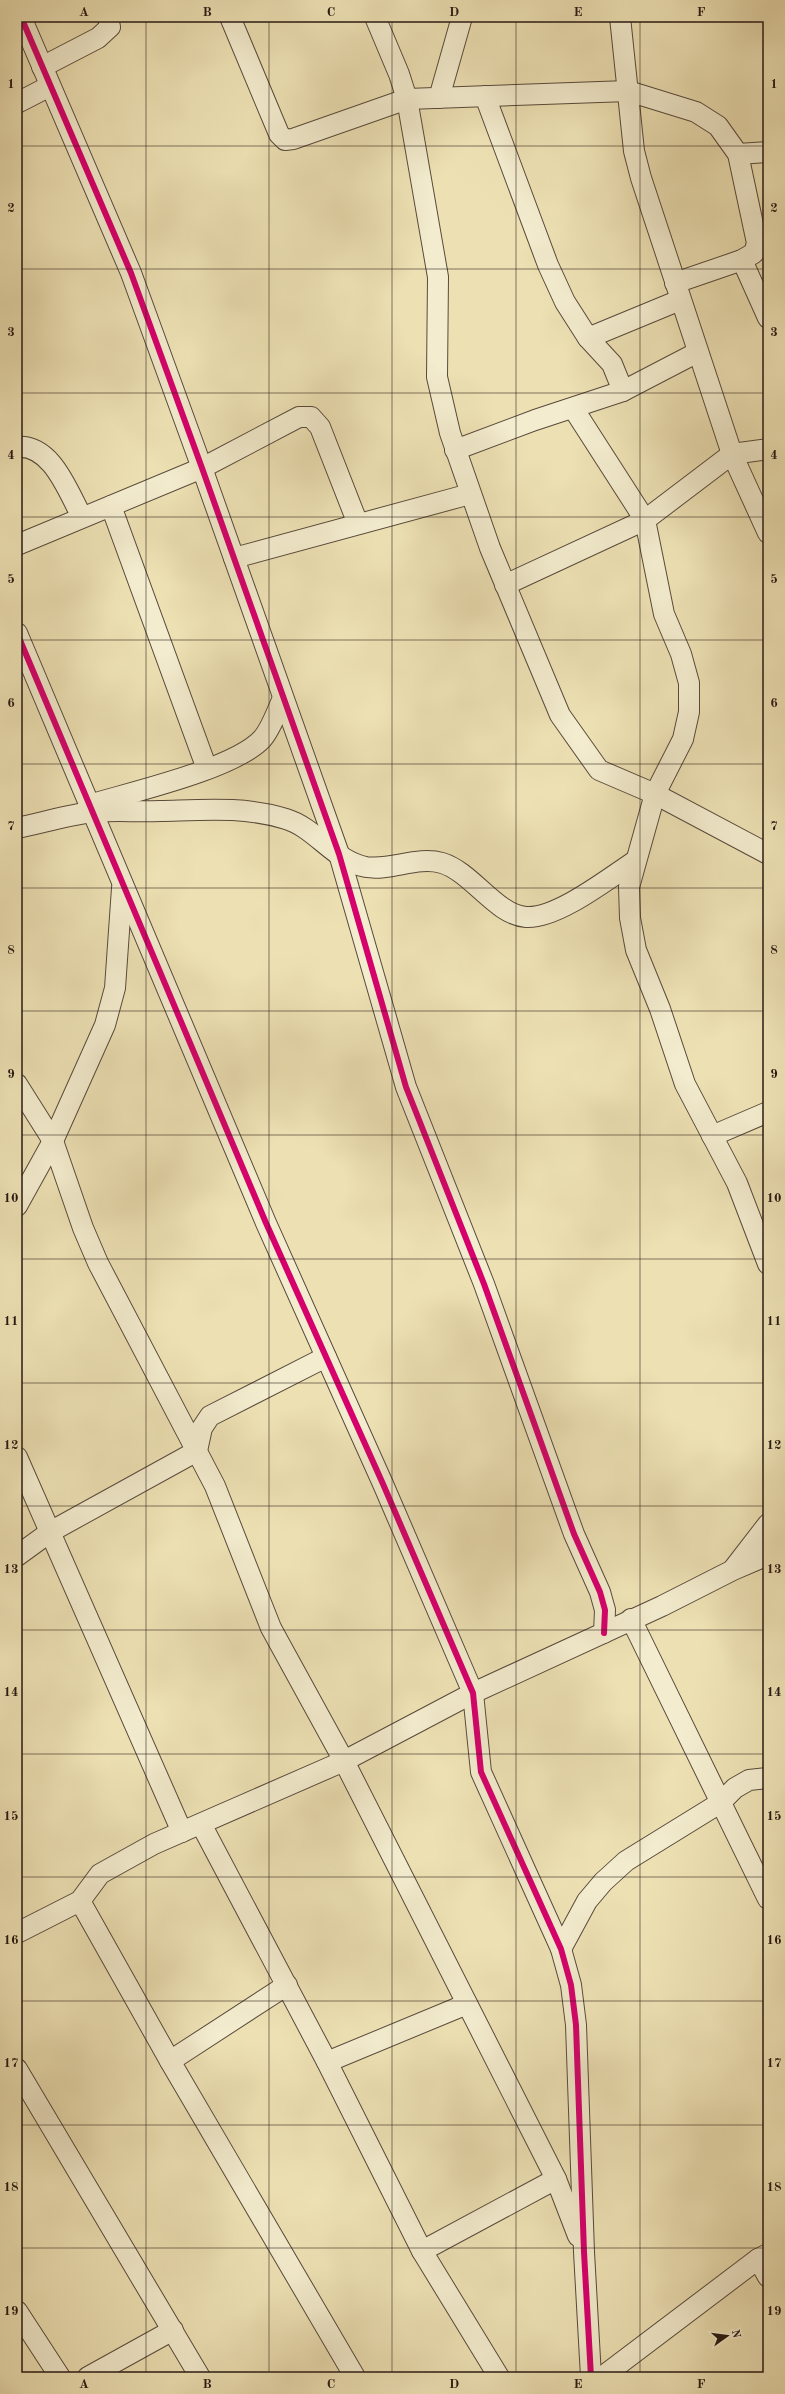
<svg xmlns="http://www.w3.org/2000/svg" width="785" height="2394" font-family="'Old Standard TT',serif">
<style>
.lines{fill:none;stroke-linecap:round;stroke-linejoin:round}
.street-casing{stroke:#584a3b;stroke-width:22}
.street{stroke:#f3ecce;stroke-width:20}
.cycleway-casing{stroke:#f3ecce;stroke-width:8}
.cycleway{stroke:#d6006c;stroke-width:6}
.grid{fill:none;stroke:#271813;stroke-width:1;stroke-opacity:0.55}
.neatline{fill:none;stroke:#271813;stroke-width:1.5}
.grid-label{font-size:13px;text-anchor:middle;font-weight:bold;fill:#271813}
</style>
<rect width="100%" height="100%" fill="#ede1b4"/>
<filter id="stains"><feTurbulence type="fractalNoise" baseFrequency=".005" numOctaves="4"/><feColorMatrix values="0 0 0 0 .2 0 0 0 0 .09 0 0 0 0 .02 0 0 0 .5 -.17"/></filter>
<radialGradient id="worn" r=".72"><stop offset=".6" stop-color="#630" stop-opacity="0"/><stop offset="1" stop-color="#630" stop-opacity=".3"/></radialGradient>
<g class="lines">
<defs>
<g id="street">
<polyline points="21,17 131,273 202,468 339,854 406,1087 484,1284 574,1534 600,1592 605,1610 604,1633"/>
<polyline points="230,17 279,134 285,140 293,139 407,99 628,91 696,112 718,126 738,154 757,243 754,253 742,260 675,283"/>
<polyline points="375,17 399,74 407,99 438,277 437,377 450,433 490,548 560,715 599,770 655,794 768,854"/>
<polyline points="620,17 634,151 641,178 732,454 768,533"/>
<polyline points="42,67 98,38 110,27 108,17"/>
<polyline points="485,96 548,265 565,302 588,338 612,364 623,391"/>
<polyline points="439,98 462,17"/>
<polyline points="17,103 50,86"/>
<polyline points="738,154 768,152"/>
<polyline points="742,260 768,318"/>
<polyline points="588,338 680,300"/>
<polyline points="573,408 645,520 664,614 681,654 689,683 689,712 683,739 655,794 629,887 630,918 636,950 660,1009 685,1084 737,1183 768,1264"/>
<path d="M 17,447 C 52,444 68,492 82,517"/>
<polyline points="455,450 535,420 623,391 698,352"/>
<polyline points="111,506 207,769"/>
<polyline points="17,545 202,468 299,417 311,417 320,427 358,524"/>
<polyline points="234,558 470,494"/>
<polyline points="505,585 645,520 732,454 768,449"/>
<polyline points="17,633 266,1223 383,1484 473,1693 481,1772 561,1949 571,1985 576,2025 584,2252 591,2377"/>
<path d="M 89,805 C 132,792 234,769 262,739 C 271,729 277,711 283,698"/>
<path d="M 17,828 C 42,823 67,815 93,812 C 114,810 138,812 160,811 C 202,810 245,806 286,819 C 316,828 334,861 366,867 C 391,871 417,856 442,863 C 472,872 496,915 526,917 C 557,919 609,878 635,861"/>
<polyline points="17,1084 53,1141 83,1228 98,1263 215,1486 271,1628 344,1761 556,2179 578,2236"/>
<polyline points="712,1136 768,1112"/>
<polyline points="17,1206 53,1141 105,1025 115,988 122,888"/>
<polyline points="17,1457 182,1832"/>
<polyline points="17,1556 50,1532 197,1451 202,1428 210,1416 326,1357"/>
<polyline points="734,1568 768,1524"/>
<polyline points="631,1619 768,1899"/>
<polyline points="201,1824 327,2062 422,2251 499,2377"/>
<polyline points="80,1901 170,2061 355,2377"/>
<polyline points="17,1933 80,1901 100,1874 154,1844 344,1761 473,1693 662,1606 733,1570 768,1555"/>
<polyline points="561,1949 587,1901 603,1882 626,1861 720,1803 735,1788 749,1780 768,1778"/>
<polyline points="170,2061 287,1985"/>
<polyline points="327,2062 467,2004"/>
<polyline points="17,2069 200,2377"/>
<polyline points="422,2251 556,2179"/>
<polyline points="758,2259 768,2277"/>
<polyline points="17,2311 60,2377"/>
<polyline points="88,2377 173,2330"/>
<polyline points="602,2377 758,2259 768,2254"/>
</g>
</defs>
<use href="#street" class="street-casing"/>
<use href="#street" class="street"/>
<defs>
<g id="cycleway">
<polyline points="21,17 131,273 202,468 339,854 406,1087 484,1284 574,1534 600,1592 605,1610 604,1633"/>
<polyline points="17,633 266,1223 383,1484 473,1693 481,1772 561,1949 571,1985 576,2025 584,2252 591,2377"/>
</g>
</defs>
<use href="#cycleway" class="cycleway-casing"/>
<use href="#cycleway" class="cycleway"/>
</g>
<path class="grid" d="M 146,17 L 146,2377M 269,17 L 269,2377M 392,17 L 392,2377M 516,17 L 516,2377M 640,17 L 640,2377M 17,146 L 768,146M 17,269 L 768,269M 17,393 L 768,393M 17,517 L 768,517M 17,640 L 768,640M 17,764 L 768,764M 17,888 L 768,888M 17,1011 L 768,1011M 17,1135 L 768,1135M 17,1259 L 768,1259M 17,1383 L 768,1383M 17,1506 L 768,1506M 17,1630 L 768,1630M 17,1754 L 768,1754M 17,1877 L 768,1877M 17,2001 L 768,2001M 17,2125 L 768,2125M 17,2248 L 768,2248"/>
<rect width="785" height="2394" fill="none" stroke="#ede1b4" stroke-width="44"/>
<g transform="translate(727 2336) rotate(76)" stroke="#f3ecce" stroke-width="3" paint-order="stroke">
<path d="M0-3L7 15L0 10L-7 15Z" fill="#271813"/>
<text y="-6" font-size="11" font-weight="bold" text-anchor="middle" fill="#271813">N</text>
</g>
<rect x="22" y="22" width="741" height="2350" class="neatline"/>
<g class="grid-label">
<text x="84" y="16">A</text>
<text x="207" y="16">B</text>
<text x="331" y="16">C</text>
<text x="454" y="16">D</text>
<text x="578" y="16">E</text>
<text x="701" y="16">F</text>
<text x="11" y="88">1</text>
<text x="774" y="88">1</text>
<text x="11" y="212">2</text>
<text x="774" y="212">2</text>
<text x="11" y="336">3</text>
<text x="774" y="336">3</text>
<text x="11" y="459">4</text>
<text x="774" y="459">4</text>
<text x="11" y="583">5</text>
<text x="774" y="583">5</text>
<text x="11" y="707">6</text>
<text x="774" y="707">6</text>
<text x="11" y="830">7</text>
<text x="774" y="830">7</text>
<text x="11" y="954">8</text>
<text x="774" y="954">8</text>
<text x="11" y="1078">9</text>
<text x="774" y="1078">9</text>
<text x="11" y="1202">10</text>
<text x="774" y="1202">10</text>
<text x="11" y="1325">11</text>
<text x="774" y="1325">11</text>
<text x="11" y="1449">12</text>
<text x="774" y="1449">12</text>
<text x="11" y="1573">13</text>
<text x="774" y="1573">13</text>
<text x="11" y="1696">14</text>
<text x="774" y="1696">14</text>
<text x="11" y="1820">15</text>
<text x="774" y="1820">15</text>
<text x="11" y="1944">16</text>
<text x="774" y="1944">16</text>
<text x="11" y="2067">17</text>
<text x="774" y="2067">17</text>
<text x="11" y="2191">18</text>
<text x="774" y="2191">18</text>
<text x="11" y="2315">19</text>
<text x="774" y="2315">19</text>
<text x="84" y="2388">A</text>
<text x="207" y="2388">B</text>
<text x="331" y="2388">C</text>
<text x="454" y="2388">D</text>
<text x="578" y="2388">E</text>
<text x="701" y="2388">F</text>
</g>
<rect width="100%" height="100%" filter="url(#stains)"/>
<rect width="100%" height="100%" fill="url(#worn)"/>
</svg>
